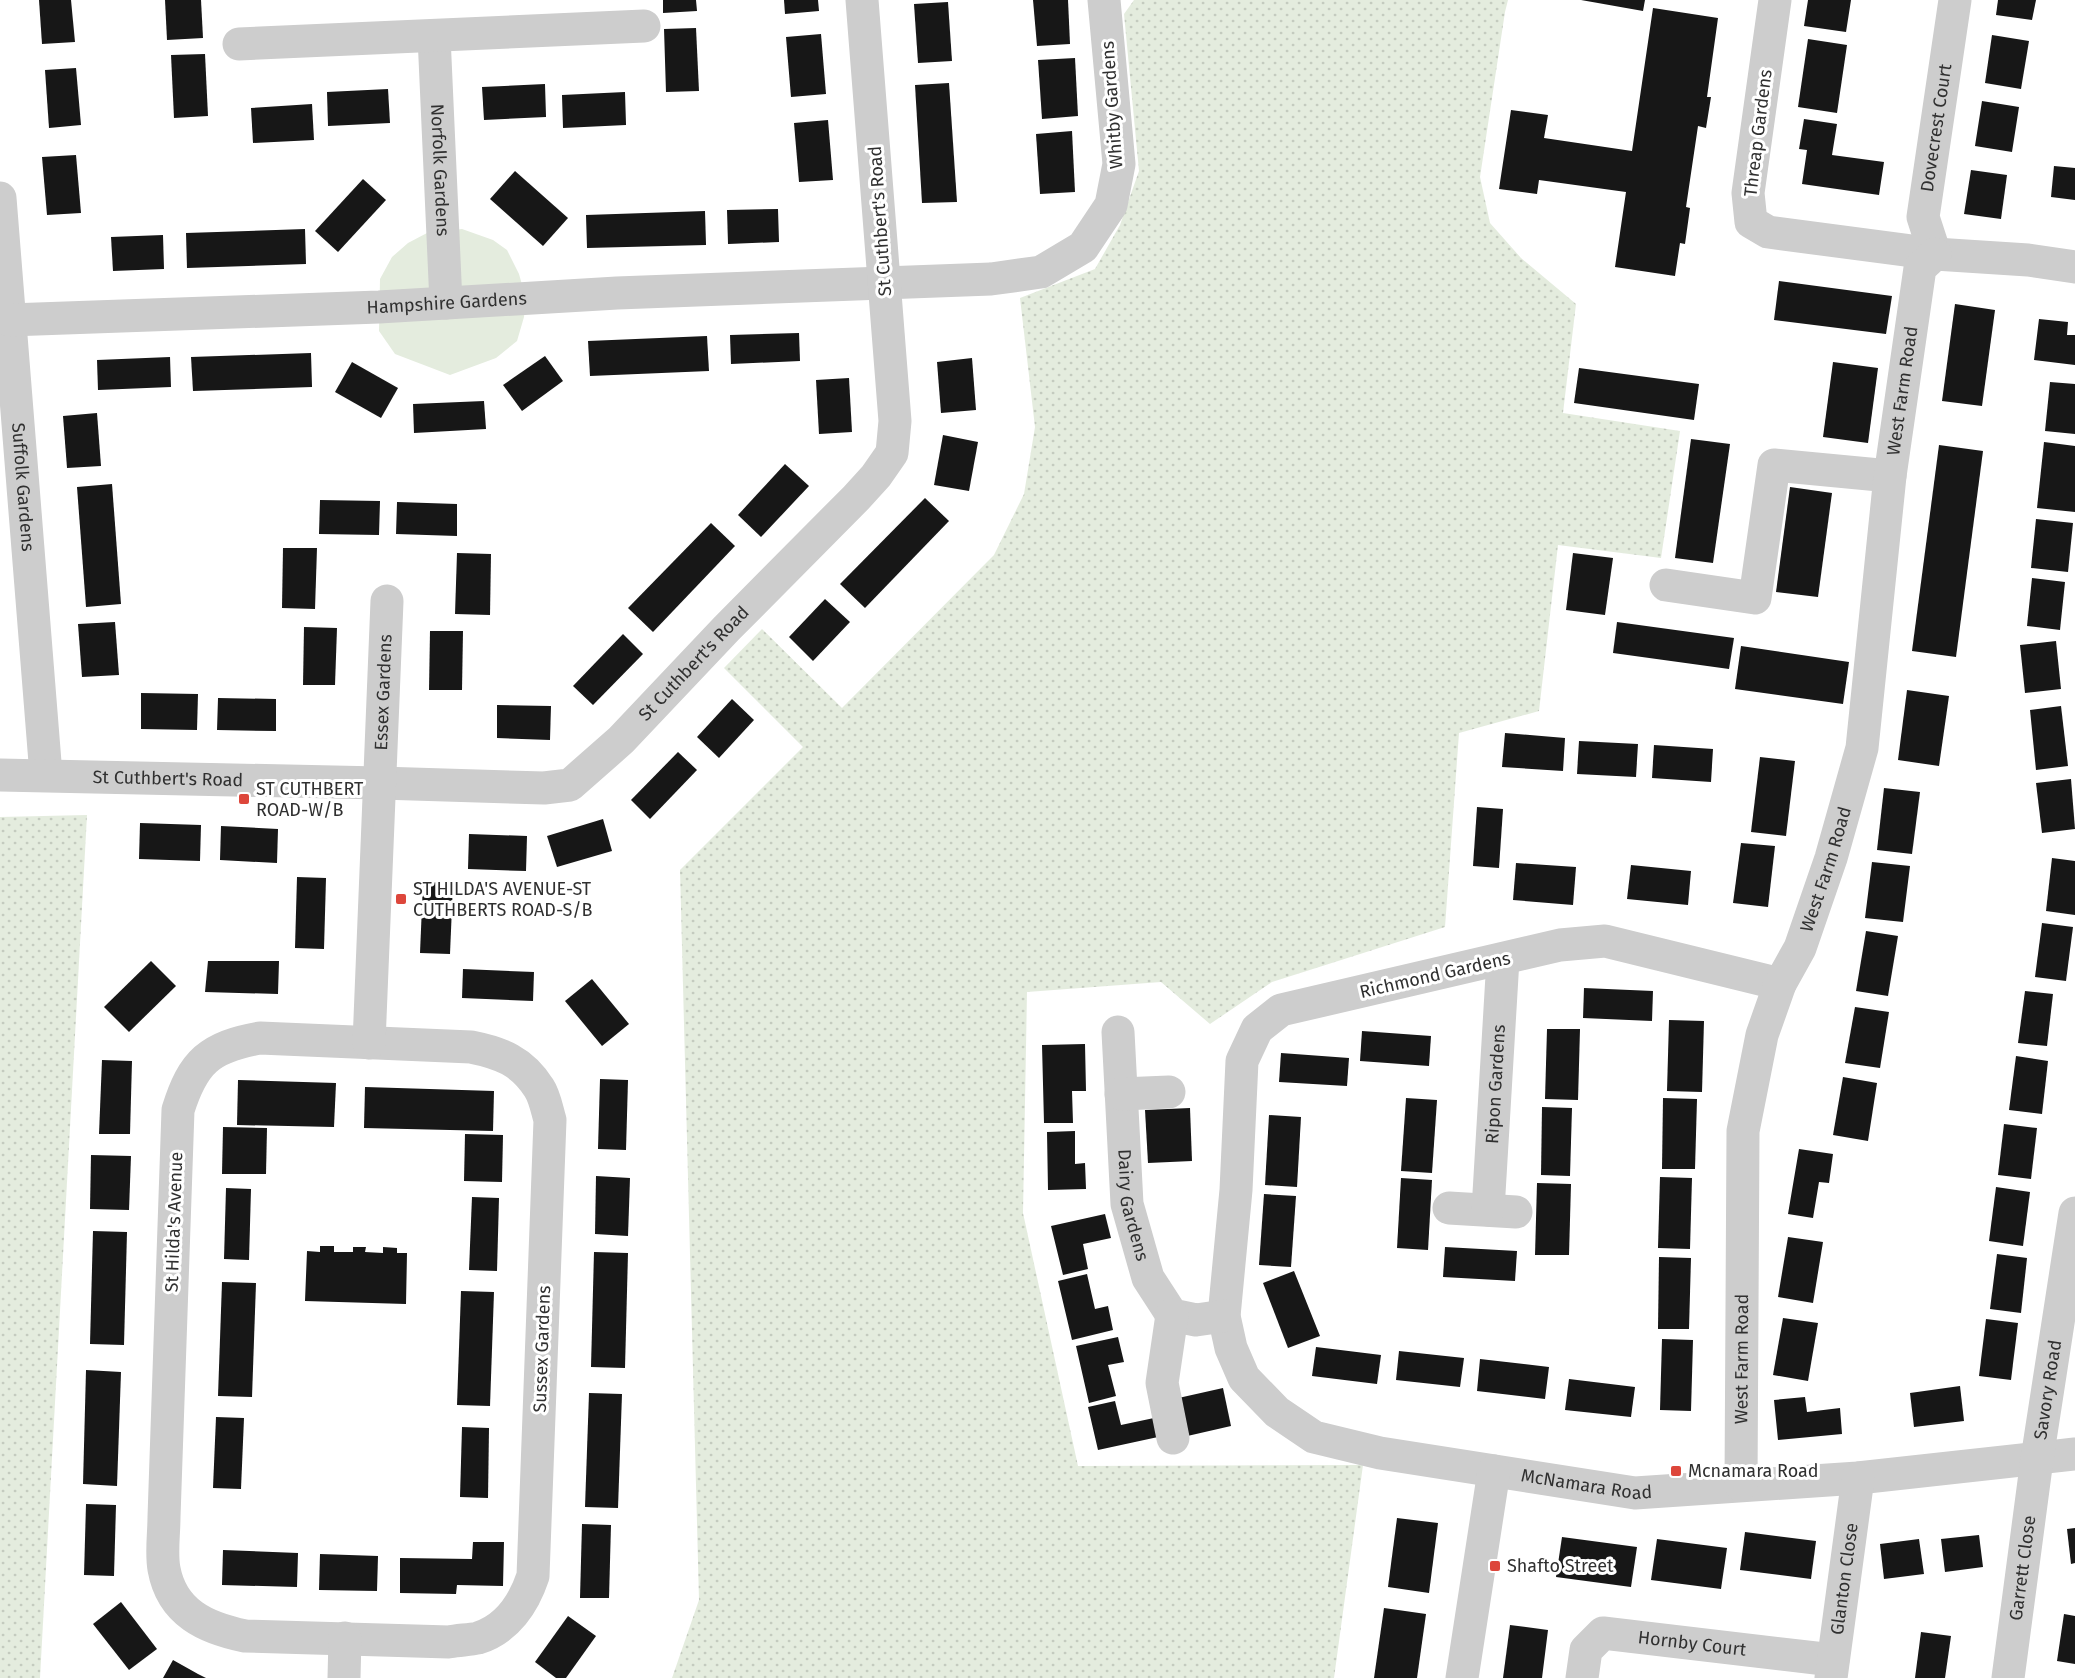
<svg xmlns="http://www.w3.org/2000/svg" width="2075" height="1678" font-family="'Fira Sans',sans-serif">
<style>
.grass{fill:#e4ecde}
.park{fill:url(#park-dots)}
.building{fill:#171717}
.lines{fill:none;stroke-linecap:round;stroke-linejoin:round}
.minor{stroke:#cdcdcd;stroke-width:33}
.poi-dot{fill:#dd463b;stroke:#fff;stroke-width:2}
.labels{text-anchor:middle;stroke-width:6;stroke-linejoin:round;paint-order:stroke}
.street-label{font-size:18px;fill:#303030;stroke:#fff}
.poi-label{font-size:18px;fill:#303030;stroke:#fff;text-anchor:start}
</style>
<defs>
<pattern id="park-dots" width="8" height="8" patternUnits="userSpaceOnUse" patternTransform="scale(1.5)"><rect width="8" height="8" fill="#e4ecde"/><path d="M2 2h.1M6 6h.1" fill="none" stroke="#c4cbbf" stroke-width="1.8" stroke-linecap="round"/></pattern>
</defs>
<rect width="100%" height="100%" fill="#fff"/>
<polygon class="grass" points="462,229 493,240 507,250 519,274 526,299 524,317 517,341 496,358 450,375 395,354 379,331 380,279 392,257 408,243 427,233"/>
<g class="park">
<polygon points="1134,0 1508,0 1505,12 1480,177 1490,223 1521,258 1576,304 1563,413 1680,431 1661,558 1558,545 1539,711 1459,733 1445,927 1272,982 1210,1024 1161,982 1027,992 1023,1213 1078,1466 1363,1465 1334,1678 672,1678 699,1600 680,870 803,747 724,668 762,629 842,708 994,555 1024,494 1035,427 1020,298 1095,269 1120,225 1139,171 1124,14"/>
<polygon points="87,815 40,1678 0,1678 0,817"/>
</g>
<g class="building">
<polygon points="39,0 71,0 75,42 42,44"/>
<polygon points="165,0 201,0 203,38 167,40"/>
<polygon points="663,0 696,0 697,11 663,13"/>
<polygon points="784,0 818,0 819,11 785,14"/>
<polygon points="1033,0 1068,0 1070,44 1037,46"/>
<polygon points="1581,0 1645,0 1643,11"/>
<polygon points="1808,0 1851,0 1846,32 1804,26"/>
<polygon points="1998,0 2036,0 2032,20 1996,15"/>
<polygon points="948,2 952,61 918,63 914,4"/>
<polygon points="1653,8 1718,18 1707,97 1711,97 1706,128 1698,126 1686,207 1690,208 1685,244 1680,243 1675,276 1615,267 1626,192 1539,180 1537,194 1499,189 1511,110 1548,115 1544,138 1632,151"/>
<polygon points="696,28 699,91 666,92 664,29"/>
<polygon points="821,34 826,94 791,97 786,37"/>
<polygon points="1992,35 2029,41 2021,89 1985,83"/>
<polygon points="1808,39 1847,45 1837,113 1798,107"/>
<polygon points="205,54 208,116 174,118 171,55"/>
<polygon points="1075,58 1078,116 1042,119 1038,60"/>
<polygon points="76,68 81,125 49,128 45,70"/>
<polygon points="949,83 957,202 922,203 915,85"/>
<polygon points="545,84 546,117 484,120 482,87"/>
<polygon points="388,89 390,123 328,126 327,92"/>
<polygon points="625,92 626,125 563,128 562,95"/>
<polygon points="1982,101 2019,107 2012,152 1975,146"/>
<polygon points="312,104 314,140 253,143 251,108"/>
<polygon points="1804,119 1837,124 1832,155 1884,162 1879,195 1802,184 1807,150 1799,149"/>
<polygon points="828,120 833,180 799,182 794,123"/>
<polygon points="1072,131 1075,192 1040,194 1036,134"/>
<polygon points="76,155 81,213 47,215 42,157"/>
<polygon points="2054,166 2075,168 2075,200 2051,197"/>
<polygon points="1971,170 2007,175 2001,219 1964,214"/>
<polygon points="515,171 568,218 543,246 490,199"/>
<polygon points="363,179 386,200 338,252 315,231"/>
<polygon points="778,209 779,242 728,244 727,210"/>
<polygon points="705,211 706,245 587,248 586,215"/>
<polygon points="305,229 306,264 187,268 186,233"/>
<polygon points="163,235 164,269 113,271 111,237"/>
<polygon points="1779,281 1892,296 1886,334 1774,320"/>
<polygon points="1955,304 1995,310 1982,406 1942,401"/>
<polygon points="2039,319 2068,322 2067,335 2075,335 2075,365 2034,360"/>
<polygon points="799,333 800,361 731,364 730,335"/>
<polygon points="707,336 709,371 590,376 588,341"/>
<polygon points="311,353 312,387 193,391 191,357"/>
<polygon points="545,356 563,381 522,411 503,385"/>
<polygon points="170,357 171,387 98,390 97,360"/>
<polygon points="972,358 976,410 941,413 937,362"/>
<polygon points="352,362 398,388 381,418 335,392"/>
<polygon points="1833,362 1878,368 1868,443 1823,437"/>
<polygon points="1579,368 1699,384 1694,420 1574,403"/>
<polygon points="849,378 852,432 819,434 816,380"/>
<polygon points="2050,382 2075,384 2075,434 2045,431"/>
<polygon points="484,401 486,429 414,433 413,404"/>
<polygon points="97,413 101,466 67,468 63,416"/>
<polygon points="943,435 978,442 969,491 934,485"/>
<polygon points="1691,439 1730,444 1713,563 1675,558"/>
<polygon points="2044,442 2075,446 2075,512 2037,508"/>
<polygon points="1939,445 1983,451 1956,657 1912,651"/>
<polygon points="785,464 809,486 761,537 738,515"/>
<polygon points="112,484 121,604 86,607 77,487"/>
<polygon points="1790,487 1832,493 1818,597 1776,592"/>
<polygon points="925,498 949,521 865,608 840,584"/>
<polygon points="320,500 380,501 379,535 319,534"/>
<polygon points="397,502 457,504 457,536 396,534"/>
<polygon points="2036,519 2073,523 2068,572 2031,568"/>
<polygon points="711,523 735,546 653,632 628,608"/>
<polygon points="283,548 317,548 315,609 282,608"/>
<polygon points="457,553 491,554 490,615 455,614"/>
<polygon points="1573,553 1613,558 1605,615 1566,610"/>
<polygon points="2032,578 2065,582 2060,630 2027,626"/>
<polygon points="825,599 850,622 813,661 789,637"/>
<polygon points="115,622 119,675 82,677 78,624"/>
<polygon points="1617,622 1734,638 1729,669 1613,653"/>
<polygon points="304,627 337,628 335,685 303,685"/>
<polygon points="430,631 463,631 462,690 429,690"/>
<polygon points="623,634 643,654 593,705 573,686"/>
<polygon points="2056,641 2061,689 2025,693 2020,645"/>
<polygon points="1741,646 1849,662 1843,704 1735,689"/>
<polygon points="1907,690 1949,696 1939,766 1898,760"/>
<polygon points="141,693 198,694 197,730 141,729"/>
<polygon points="218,698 276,699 276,731 217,730"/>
<polygon points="732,699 754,720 719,758 697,737"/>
<polygon points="497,705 551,706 550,740 497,738"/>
<polygon points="2061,706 2068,766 2036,770 2030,710"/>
<polygon points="1505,733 1565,738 1563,771 1502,767"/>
<polygon points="1579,741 1638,744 1636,777 1577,774"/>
<polygon points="1654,745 1713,749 1711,782 1652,778"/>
<polygon points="678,752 697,770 650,819 631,800"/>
<polygon points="1760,757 1795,761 1786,836 1751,832"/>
<polygon points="2071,779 2075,829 2042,833 2036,783"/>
<polygon points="1884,788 1920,792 1912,854 1877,850"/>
<polygon points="1477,807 1503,809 1499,868 1473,866"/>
<polygon points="603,819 612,851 557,867 547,836"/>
<polygon points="140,823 201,825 200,861 139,859"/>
<polygon points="221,826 278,829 277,863 220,860"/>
<polygon points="469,834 527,836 526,871 468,869"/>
<polygon points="1741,843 1775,846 1768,907 1733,903"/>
<polygon points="2052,858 2075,861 2075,915 2046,911"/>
<polygon points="1872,862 1910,866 1903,922 1865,918"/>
<polygon points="1516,863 1576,867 1573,905 1513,900"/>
<polygon points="1631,865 1691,871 1688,905 1627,899"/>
<polygon points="297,877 326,878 324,949 295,948"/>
<polygon points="423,882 453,883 450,954 420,953"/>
<polygon points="2042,923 2073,927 2066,981 2035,977"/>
<polygon points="1866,931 1898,936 1888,996 1856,991"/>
<polygon points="151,961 176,986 129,1032 104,1007"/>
<polygon points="208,961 279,961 278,994 205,992"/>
<polygon points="463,969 534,972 533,1001 462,998"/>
<polygon points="592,979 629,1024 602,1046 565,1001"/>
<polygon points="1584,988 1653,991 1652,1021 1583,1018"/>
<polygon points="2025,991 2053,994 2047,1046 2018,1043"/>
<polygon points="1855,1007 1889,1012 1880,1068 1845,1063"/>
<polygon points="1669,1020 1704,1021 1702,1092 1667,1091"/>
<polygon points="1547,1029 1580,1029 1578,1100 1545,1099"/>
<polygon points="1362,1031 1431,1036 1429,1066 1360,1061"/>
<polygon points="1085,1044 1086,1091 1072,1091 1073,1123 1044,1123 1042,1045"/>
<polygon points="1281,1053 1349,1058 1347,1086 1279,1082"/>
<polygon points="2016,1056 2048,1061 2042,1114 2009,1110"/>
<polygon points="102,1060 132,1061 130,1134 99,1134"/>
<polygon points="1843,1077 1877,1083 1868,1141 1833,1135"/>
<polygon points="600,1079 628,1080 626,1150 598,1149"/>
<polygon points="238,1080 336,1083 334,1127 237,1125"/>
<polygon points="365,1087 494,1091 493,1131 364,1128"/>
<polygon points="1406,1098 1437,1100 1432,1173 1401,1171"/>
<polygon points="1663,1098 1697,1099 1695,1169 1662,1169"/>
<polygon points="1542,1107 1572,1108 1570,1176 1541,1175"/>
<polygon points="1190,1108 1192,1161 1148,1163 1145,1110"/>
<polygon points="1269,1115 1301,1117 1297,1187 1265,1185"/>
<polygon points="2004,1124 2037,1128 2031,1179 1998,1175"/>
<polygon points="223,1127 267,1128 266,1174 222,1174"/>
<polygon points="1075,1131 1075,1164 1085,1163 1086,1189 1048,1190 1047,1132"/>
<polygon points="465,1134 503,1135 502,1182 464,1181"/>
<polygon points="1799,1149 1833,1154 1829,1183 1819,1182 1813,1218 1788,1214"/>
<polygon points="91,1155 131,1156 129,1210 90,1209"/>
<polygon points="596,1176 630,1178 628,1236 595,1234"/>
<polygon points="1660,1177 1692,1178 1690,1249 1658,1248"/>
<polygon points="1401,1178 1432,1180 1428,1250 1397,1248"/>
<polygon points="1537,1183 1571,1184 1569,1255 1535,1255"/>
<polygon points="1996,1187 2030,1192 2023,1246 1989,1241"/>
<polygon points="226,1188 251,1189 249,1260 224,1259"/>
<polygon points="1264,1194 1296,1196 1291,1267 1259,1265"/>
<polygon points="472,1197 499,1198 497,1271 469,1270"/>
<polygon points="1105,1214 1111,1238 1083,1244 1088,1269 1063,1275 1051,1226"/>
<polygon points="93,1231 127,1232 124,1345 90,1344"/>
<polygon points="1788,1237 1823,1242 1813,1303 1778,1297"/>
<polygon points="320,1246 334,1246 334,1252 353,1252 353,1247 366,1247 365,1252 383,1253 383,1247 397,1248 397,1253 407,1253 406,1304 305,1301 307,1251 320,1252"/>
<polygon points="1445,1247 1517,1251 1515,1281 1443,1277"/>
<polygon points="594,1252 628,1253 625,1368 591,1367"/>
<polygon points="1997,1254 2027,1258 2021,1313 1990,1309"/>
<polygon points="1659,1257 1691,1258 1689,1329 1658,1329"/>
<polygon points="1294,1271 1320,1336 1288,1348 1263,1283"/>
<polygon points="1087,1274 1095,1309 1108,1306 1113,1330 1072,1340 1058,1281"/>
<polygon points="222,1282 256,1283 252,1397 218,1396"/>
<polygon points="461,1291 494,1292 490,1406 457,1405"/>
<polygon points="1783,1318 1818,1323 1808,1381 1773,1375"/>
<polygon points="1986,1319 2018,1323 2011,1380 1979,1376"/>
<polygon points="1118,1337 1124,1362 1108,1365 1116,1396 1089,1403 1076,1346"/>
<polygon points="1662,1339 1693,1340 1691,1411 1660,1410"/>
<polygon points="1316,1347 1381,1355 1377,1384 1312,1376"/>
<polygon points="1399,1351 1464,1358 1460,1387 1396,1380"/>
<polygon points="1480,1359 1549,1367 1545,1399 1477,1391"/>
<polygon points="86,1370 121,1372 117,1486 83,1484"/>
<polygon points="1569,1379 1635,1387 1631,1417 1565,1410"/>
<polygon points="1960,1386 1964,1421 1914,1427 1910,1393"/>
<polygon points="1223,1388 1231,1426 1183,1437 1174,1399"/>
<polygon points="589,1393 622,1394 618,1508 585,1507"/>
<polygon points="1805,1397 1807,1412 1840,1408 1842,1434 1778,1440 1774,1400"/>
<polygon points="1115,1401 1121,1425 1154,1418 1158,1437 1098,1450 1088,1407"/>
<polygon points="216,1417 244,1418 241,1489 213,1488"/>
<polygon points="462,1427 489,1428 488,1498 460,1497"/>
<polygon points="86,1504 116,1505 114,1576 84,1575"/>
<polygon points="1397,1518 1438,1523 1429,1593 1388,1587"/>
<polygon points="582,1524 611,1525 609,1598 580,1598"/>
<polygon points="2075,1528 2075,1563 2071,1564 2067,1529"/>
<polygon points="1745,1532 1816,1541 1811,1579 1740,1570"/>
<polygon points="1979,1535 1983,1567 1945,1572 1941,1539"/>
<polygon points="1562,1537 1637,1547 1631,1587 1556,1577"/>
<polygon points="1657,1539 1727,1548 1721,1589 1651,1580"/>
<polygon points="1919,1539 1924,1574 1884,1579 1880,1544"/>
<polygon points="473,1542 504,1542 503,1586 457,1585 456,1594 400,1593 400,1558 472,1559"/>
<polygon points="223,1550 298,1553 297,1587 222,1585"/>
<polygon points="320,1554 378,1556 377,1591 319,1590"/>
<polygon points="121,1602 157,1649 129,1670 93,1624"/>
<polygon points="1384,1608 1426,1614 1417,1678 1374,1678"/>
<polygon points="2064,1614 2075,1616 2075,1664 2057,1661"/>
<polygon points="568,1616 596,1636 566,1678 556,1678 535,1662"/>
<polygon points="1510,1625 1548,1630 1542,1678 1503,1678"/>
<polygon points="1921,1632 1951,1636 1945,1678 1915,1678"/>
<polygon points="173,1660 198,1674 206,1678 163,1678"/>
</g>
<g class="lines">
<g class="minor">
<polyline points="1775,0 1748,193 1751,222 1768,232 1935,254 2028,260 2075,267"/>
<path id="s1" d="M 434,36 L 446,303"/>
<polyline points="239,44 644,26"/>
<path id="s2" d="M 0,198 L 46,775"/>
<path id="s3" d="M 1935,254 L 1923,217 L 1955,0"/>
<path id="s4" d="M 9,320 L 379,307 L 617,293 L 991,279 L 1041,272 L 1083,247 L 1111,205 L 1119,164 L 1104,0"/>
<polyline points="1666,585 1755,598 1774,465 1890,476"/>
<path id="s5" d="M 0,775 L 380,783 L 544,788 L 570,785 L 621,740 L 727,628 L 856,498 L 876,476 L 892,453 L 895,421 L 862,0"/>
<path id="s6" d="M 1780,984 L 1605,941 L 1560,945 L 1281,1010 L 1257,1029 L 1242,1061 L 1236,1190 L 1224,1316 L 1231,1348 L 1244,1378 L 1277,1412 L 1314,1437 L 1380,1453 L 1635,1493 L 1858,1478 L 2075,1454"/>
<path id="s7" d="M 1118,1032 L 1127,1204 L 1148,1278 L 1172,1315 L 1196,1320 L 1224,1316"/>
<path d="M 260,1038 L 471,1047 C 501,1053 522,1061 539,1088 C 545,1097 547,1110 550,1120 L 533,1576 C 524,1603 507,1629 478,1638 C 469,1640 458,1640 449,1642 L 245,1636 C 206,1628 172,1613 164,1569 C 161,1553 164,1534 164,1517 L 178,1110 C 193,1062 209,1047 260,1038 Z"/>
<path id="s8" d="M 369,1043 L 387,601"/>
<polyline points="1121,1094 1169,1092"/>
<polyline points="1449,1208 1516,1212"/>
<path id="s9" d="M 1488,1210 L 1503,959"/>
<polyline points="1172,1315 1162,1383 1173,1438"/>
<path id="s10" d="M 1741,1485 L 1743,1131 L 1762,1035 L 1780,984 L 1800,948 L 1831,858 L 1862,748 L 1890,476 L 1920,268 L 1935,254"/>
<polyline points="344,1678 345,1638"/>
<polyline points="1462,1678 1494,1471"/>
<path id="s11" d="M 1582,1678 L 1586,1650 L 1603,1633 L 1833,1660"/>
<path id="s12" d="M 1831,1678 L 1858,1478"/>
<path id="s13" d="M 2008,1678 L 2037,1459 L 2075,1213"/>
</g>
</g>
<g class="poi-dot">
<rect x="238" y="793" width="12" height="12" rx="3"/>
<rect x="395" y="893" width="12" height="12" rx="3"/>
<rect x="1670" y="1465" width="12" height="12" rx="3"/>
<rect x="1489" y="1560" width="12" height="12" rx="3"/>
</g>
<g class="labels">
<g class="street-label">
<text transform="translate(1112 105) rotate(-94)" y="6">Whitby Gardens</text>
<text dy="6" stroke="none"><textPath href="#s3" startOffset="129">Dovecrest Court</textPath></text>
<text transform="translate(1758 133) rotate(-83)" y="6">Threap Gardens</text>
<text dy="6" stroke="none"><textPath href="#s1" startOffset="134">Norfolk Gardens</textPath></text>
<text transform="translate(880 221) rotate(-94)" y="6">St Cuthbert's Road</text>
<text dy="6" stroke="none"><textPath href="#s4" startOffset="438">Hampshire Gardens</textPath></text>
<text dy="6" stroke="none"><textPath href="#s10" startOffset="1116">West Farm Road</textPath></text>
<text dy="6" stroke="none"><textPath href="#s2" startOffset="290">Suffolk Gardens</textPath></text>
<text dy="6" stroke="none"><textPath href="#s5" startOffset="744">St Cuthbert's Road</textPath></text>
<text dy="6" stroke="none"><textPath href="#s8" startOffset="351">Essex Gardens</textPath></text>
<text dy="6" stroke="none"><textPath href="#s5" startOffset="168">St Cuthbert's Road</textPath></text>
<text dy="6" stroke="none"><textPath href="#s10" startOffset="630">West Farm Road</textPath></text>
<text transform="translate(1435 975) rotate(-13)" y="6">Richmond Gardens</text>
<text dy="6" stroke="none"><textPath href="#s9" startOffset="126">Ripon Gardens</textPath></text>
<text dy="6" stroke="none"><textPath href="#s7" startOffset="174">Dairy Gardens</textPath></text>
<text transform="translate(174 1222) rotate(-88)" y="6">St Hilda's Avenue</text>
<text transform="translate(542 1349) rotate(-88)" y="6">Sussex Gardens</text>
<text dy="6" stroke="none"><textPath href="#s10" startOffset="126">West Farm Road</textPath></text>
<text dy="6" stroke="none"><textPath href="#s13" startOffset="291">Savory Road</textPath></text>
<text dy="6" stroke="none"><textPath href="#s6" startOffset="1268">McNamara Road</textPath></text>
<text dy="6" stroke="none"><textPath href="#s13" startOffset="111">Garrett Close</textPath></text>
<text dy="6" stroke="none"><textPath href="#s12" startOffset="100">Glanton Close</textPath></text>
<text dy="6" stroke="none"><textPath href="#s11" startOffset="142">Hornby Court</textPath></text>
</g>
<g class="poi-label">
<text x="256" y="795">ST CUTHBERT<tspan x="256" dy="21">ROAD-W/B</tspan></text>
<text x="413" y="895">ST HILDA'S AVENUE-ST<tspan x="413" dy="21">CUTHBERTS ROAD-S/B</tspan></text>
<text x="1688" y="1477">Mcnamara Road</text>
<text x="1507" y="1572">Shafto Street</text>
</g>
</g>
</svg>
